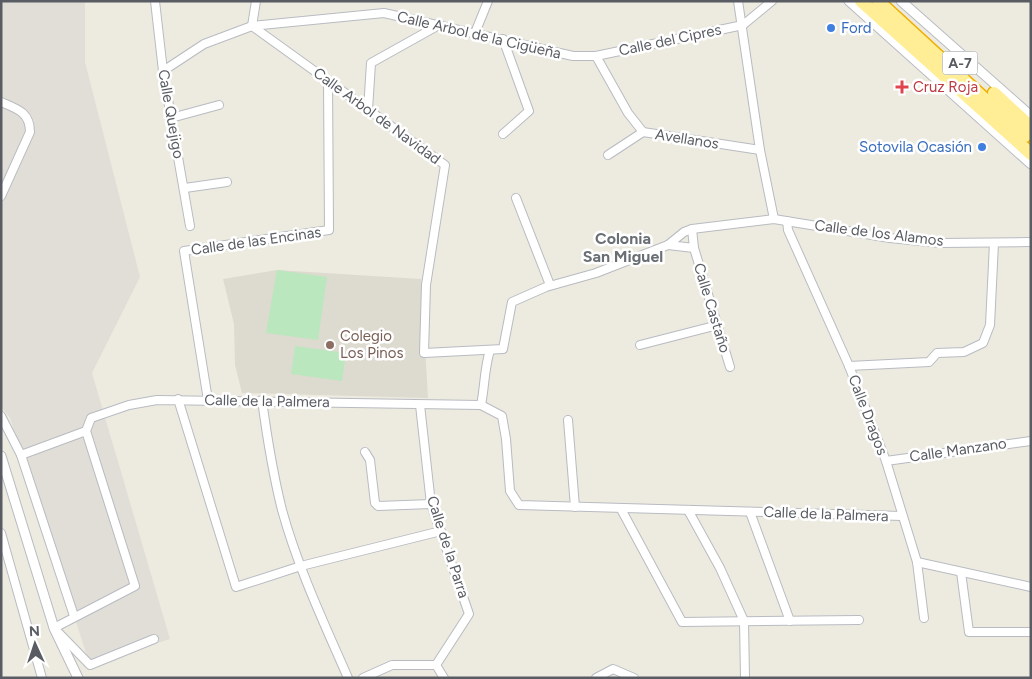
<svg xmlns="http://www.w3.org/2000/svg" width="1032" height="679" font-family="Figtree,sans-serif">
<style>
.industrial{fill:#e1ded8}
.education{fill:#dddacf}
.pitch{fill:#bae7bd}
.lines{fill:none;stroke-linecap:round;stroke-linejoin:round}
.minor-casing{stroke:#b8bbc1;stroke-width:10}
.tertiary-casing{stroke:#b8bbc1;stroke-width:11}
.trunk-casing{stroke:#eeaf00;stroke-width:15}
.minor{stroke:#fff;stroke-width:8}
.tertiary{stroke:#fff;stroke-width:9}
.trunk{stroke:#ffee95;stroke-width:12}
.shop-dot{fill:#3f7fe0;stroke:#fff;stroke-width:2}
.health-dot{fill:#e0444e;stroke:#fff;stroke-width:2}
.education-dot{fill:#8d6e63;stroke:#fff;stroke-width:2}
.labels{text-anchor:middle;stroke-width:5;stroke-linejoin:round;paint-order:stroke}
.shield{fill:#fff;stroke:#8b8e92;stroke-width:1}
.shield-label{font-size:14px;font-weight:bold;fill:#595d63}
.shop-label{font-size:15px;fill:#366cbe;stroke:#fff;text-anchor:start}
.street-label{font-size:15px;fill:#595d63;stroke:#fff}
.health-label{font-size:15px;fill:#be3a42;stroke:#fff;text-anchor:start}
.education-label{font-size:15px;fill:#785e54;stroke:#fff;text-anchor:start}
.neighbourhood-label{font-size:16px;font-weight:bold;fill:#6a6f75;stroke:#fff}
</style>
<rect width="100%" height="100%" fill="#edebe0"/>
<polygon class="industrial" points="1,1 85,1 85,62 140,277 92,373 170,639 90,665 10,418 1,407"/>
<polygon class="education" points="277,270 421,279 428,398 242,393 235,365 234,324 223,279"/>
<g class="pitch">
<polygon points="277,270 327,277 318,340 266,333"/>
<polygon points="295,346 346,353 342,381 291,374"/>
</g>
<g class="lines">
<defs>
<g id="minor">
<polyline points="155,1 163,71 190,226"/>
<polyline points="738,1 760,150 774,219"/>
<polyline points="252,26 445,165 426,285 424,353 503,349 512,302 546,287 596,273 668,245 684,232 692,229 774,219 890,238 940,243 1031,242"/>
<polyline points="252,26 256,1"/>
<polyline points="475,33 488,1"/>
<polyline points="503,39 529,111 503,134"/>
<polyline points="596,56 628,113 643,132 760,150"/>
<polyline points="163,71 204,44 252,26 384,13 573,56 596,56 743,25 772,1"/>
<path d="M 1,102 C 17,109 30,112 30,132 L 1,196"/>
<polyline points="368,110 371,63 439,25"/>
<polyline points="171,118 219,105"/>
<polyline points="608,155 643,132"/>
<polyline points="185,188 227,182"/>
<polyline points="516,198 550,285"/>
<polyline points="787,221 788,230 849,366 886,461 917,562 924,618"/>
<polyline points="668,245 694,248 692,229"/>
<polyline points="694,248 730,367"/>
<polyline points="640,345 718,325"/>
<polyline points="849,366 929,362 937,353 964,352 983,343 990,325 994,243"/>
<polyline points="178,399 236,587 301,566 441,531"/>
<polyline points="208,400 184,251 329,230 328,81"/>
<path d="M 262,400 C 267,437 273,474 282,510 C 298,568 324,623 348,678"/>
<polyline points="420,405 431,504 469,614 436,665 444,678"/>
<path d="M 481,405 C 485,385 484,370 490,350"/>
<polyline points="1,416 21,455"/>
<polyline points="568,420 575,507"/>
<polyline points="86,431 135,586 54,628 90,665 154,639"/>
<polyline points="365,452 370,460 375,503 378,506 431,504"/>
<polyline points="886,461 1031,441"/>
<polyline points="621,509 682,622 859,620"/>
<polyline points="688,510 720,568 744,621 745,678"/>
<polyline points="750,512 790,621"/>
<polyline points="1,533 42,678"/>
<polyline points="917,562 1031,587"/>
<polyline points="961,572 969,632 1031,632"/>
<polyline points="74,616 21,455 86,431 91,418 129,405 157,400 481,405 502,416 506,439 510,491 519,505 902,516"/>
<polyline points="363,678 392,665 436,665"/>
<polyline points="596,678 613,669 634,678"/>
</g>
<g id="tertiary">
<polyline points="849,1 1031,164"/>
<polyline points="901,1 1031,116"/>
<polyline points="1,456 54,628 78,678"/>
</g>
<g id="trunk">
<polyline points="861,1 1031,154"/>
<polyline points="878,1 1025,136"/>
<polyline points="994,93 1031,127"/>
</g>
</defs>
<use href="#minor" class="minor-casing"/>
<use href="#tertiary" class="tertiary-casing"/>
<use href="#trunk" class="trunk-casing"/>
<use href="#minor" class="minor"/>
<use href="#tertiary" class="tertiary"/>
<use href="#trunk" class="trunk"/>
</g>
<g class="shop-dot">
<circle cx="831" cy="28" r="5"/>
<circle cx="982" cy="147" r="5"/>
</g>
<path class="health-dot" d="M899.5 79.5h5v5h5v5h-5v5h-5v-5h-5v-5h5z"/>
<circle class="education-dot" cx="330" cy="345" r="5"/>
<g class="labels">
<rect class="shield" x="942.5" y="51.5" width="35" height="23" rx="4"/>
<g class="shield-label">
<text x="960" y="68">A-7</text>
</g>
<g class="shop-label">
<text x="841" y="33">Ford</text>
<text x="972" y="152" text-anchor="end">Sotovila Ocasión</text>
</g>
<g class="street-label">
<text transform="translate(479 35) rotate(13)" y="5">Calle Arbol de la Cigüeña</text>
<text transform="translate(670 40) rotate(-12)" y="5">Calle del Cipres</text>
<text transform="translate(171 114) rotate(80)" y="5">Calle Quejigo</text>
<text transform="translate(377 116) rotate(36)" y="5">Calle Arbol de Navidad</text>
<text transform="translate(687 139) rotate(9)" y="5">Avellanos</text>
<text transform="translate(879 233) rotate(7)" y="5">Calle de los Alamos</text>
<text transform="translate(256 241) rotate(-8)" y="5">Calle de las Encinas</text>
<text transform="translate(712 308) rotate(73)" y="5">Calle Castaño</text>
<text transform="translate(267 401) rotate(1)" y="5">Calle de la Palmera</text>
<text transform="translate(868 415) rotate(69)" y="5">Calle Dragos</text>
<text transform="translate(958 450) rotate(-8)" y="5">Calle Manzano</text>
<text transform="translate(826 514) rotate(2)" y="5">Calle de la Palmera</text>
<text transform="translate(448 547) rotate(72)" y="5">Calle de la Parra</text>
</g>
<g class="health-label">
<text x="913" y="92">Cruz Roja</text>
</g>
<g class="education-label">
<text x="340" y="341">Colegio<tspan x="340" dy="17">Los Pinos</tspan></text>
</g>
<g class="neighbourhood-label">
<text x="623" y="244">Colonia<tspan x="623" dy="18">San Miguel</tspan></text>
</g>
</g>
<rect width="1032" height="679" fill="none" stroke="#595d63" stroke-width="5"/>
<g transform="translate(35 644) rotate(357)" stroke="#ffffff" stroke-width="4" paint-order="stroke">
<path d="M0-4L9 19L0 12L-9 19Z" fill="#595d63"/>
<text y="-8" font-size="14" font-weight="bold" text-anchor="middle" fill="#595d63">N</text>
</g>
</svg>
